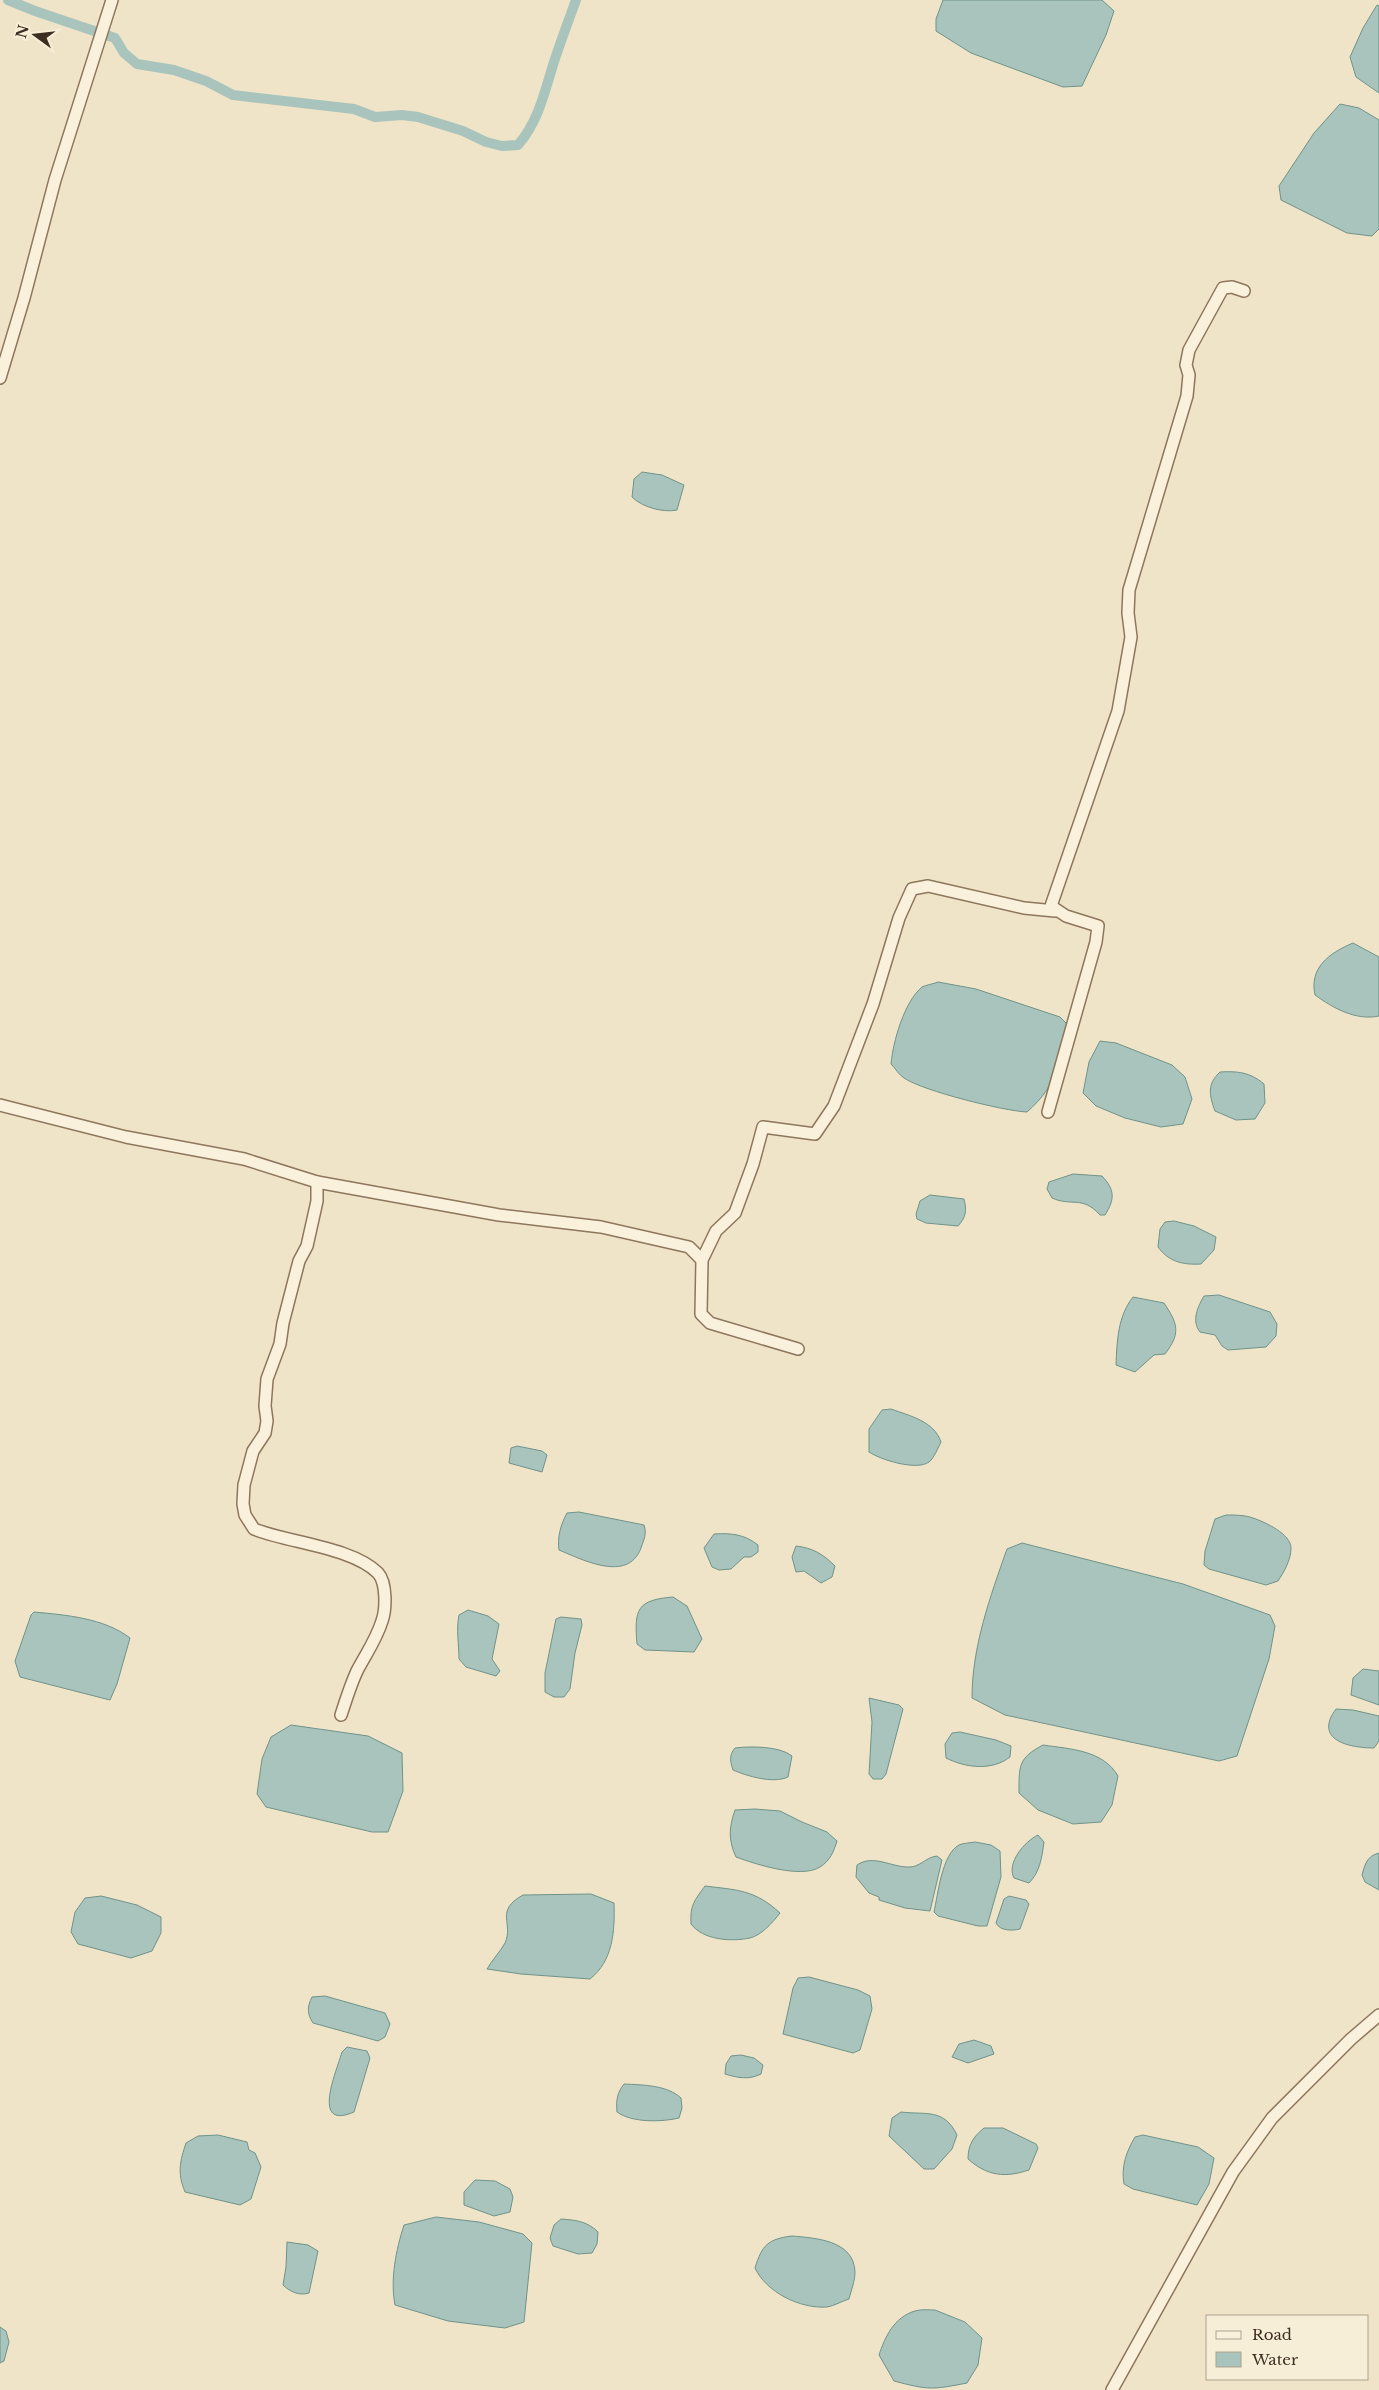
<svg xmlns="http://www.w3.org/2000/svg" width="1379" height="2390" font-family="'Libre Baskerville',serif">
<style>
.water{fill:#a9c4bc;stroke:#6f938a}
.lines{fill:none;stroke-linecap:round;stroke-linejoin:round}
.canal{stroke:#a9c4bc;stroke-width:10}
.street-casing{stroke:#8d765c;stroke-width:14}
.street{stroke:#faf1dc;stroke-width:11}
</style>
<rect width="100%" height="100%" fill="#f0e4c8"/>
<g class="water">
<polygon points="943,0 1102,0 1114,11 1106,35 1082,86 1063,87 971,53 936,31 936,19"/>
<polygon points="1377,5 1379,6 1379,93 1356,77 1350,57 1363,28"/>
<polygon points="1340,104 1359,108 1379,120 1379,229 1372,236 1347,233 1281,200 1279,186 1314,133"/>
<path d="M 642,472 L 662,475 L 684,485 L 677,510 C 663,513 642,507 632,497 L 634,479 Z"/>
<path d="M 1353,943 L 1379,957 L 1379,1016 C 1356,1021 1333,1008 1315,995 C 1309,968 1329,953 1353,943 Z"/>
<path d="M 938,982 L 976,989 L 1060,1017 L 1067,1024 C 1058,1063 1059,1084 1027,1112 C 1004,1111 923,1091 904,1078 C 899,1075 895,1068 891,1064 C 893,1042 904,1002 922,987 C 926,985 933,984 938,982 Z"/>
<polygon points="1100,1041 1116,1043 1172,1065 1185,1077 1192,1099 1183,1124 1161,1127 1125,1118 1096,1106 1083,1093 1089,1062"/>
<path d="M 1220,1072 C 1237,1071 1250,1072 1264,1084 L 1265,1103 L 1255,1119 L 1236,1120 L 1215,1111 C 1209,1095 1207,1084 1220,1072 Z"/>
<path d="M 1073,1174 L 1102,1176 C 1115,1190 1115,1199 1105,1215 L 1100,1215 C 1082,1195 1072,1207 1052,1198 L 1047,1189 L 1049,1182 Z"/>
<path d="M 930,1195 L 964,1199 C 967,1211 966,1217 958,1226 L 926,1223 L 917,1219 L 916,1214 L 920,1201 Z"/>
<path d="M 1174,1221 L 1194,1226 L 1216,1237 L 1214,1250 L 1201,1264 C 1183,1265 1169,1262 1158,1247 L 1160,1229 L 1165,1222 Z"/>
<path d="M 1219,1295 L 1270,1312 L 1277,1324 L 1276,1336 L 1266,1347 L 1228,1350 L 1222,1346 L 1215,1335 L 1200,1332 C 1191,1321 1198,1306 1204,1296 Z"/>
<path d="M 1133,1297 L 1164,1303 C 1178,1324 1181,1333 1165,1354 L 1154,1355 L 1135,1372 L 1116,1365 C 1117,1340 1118,1316 1133,1297 Z"/>
<path d="M 891,1409 C 910,1416 934,1421 941,1442 C 938,1448 934,1458 929,1462 C 917,1471 881,1460 869,1452 L 869,1429 L 882,1410 Z"/>
<polygon points="517,1446 542,1451 547,1455 542,1472 509,1463 511,1448"/>
<path d="M 579,1512 L 644,1525 C 647,1534 644,1539 641,1548 C 628,1583 583,1560 559,1550 C 557,1537 561,1524 567,1513 Z"/>
<path d="M 1226,1515 C 1235,1515 1245,1515 1253,1518 C 1265,1522 1291,1534 1291,1548 C 1291,1560 1284,1572 1278,1581 L 1266,1585 L 1209,1569 L 1204,1565 L 1205,1551 L 1215,1519 Z"/>
<path d="M 714,1534 C 731,1533 744,1534 758,1545 L 758,1552 L 751,1557 L 744,1557 L 731,1569 L 719,1570 L 712,1567 L 704,1548 Z"/>
<path d="M 1022,1543 L 1183,1584 L 1270,1615 L 1275,1626 L 1269,1659 L 1237,1756 L 1219,1761 L 1005,1715 L 972,1698 C 972,1647 990,1597 1007,1549 Z"/>
<path d="M 796,1546 C 813,1548 823,1554 835,1566 L 832,1577 L 821,1583 L 804,1571 L 796,1572 L 792,1557 Z"/>
<path d="M 673,1597 L 687,1606 L 702,1639 L 694,1652 L 645,1650 L 637,1644 C 634,1609 637,1600 673,1597 Z"/>
<path d="M 468,1610 L 488,1616 L 499,1624 L 492,1659 L 500,1671 L 496,1676 L 466,1667 L 459,1659 C 459,1644 456,1630 459,1615 Z"/>
<path d="M 34,1612 C 66,1615 104,1618 130,1638 L 117,1684 L 110,1700 L 20,1677 L 15,1661 L 31,1615 Z"/>
<polygon points="561,1617 581,1619 582,1625 575,1653 570,1689 564,1697 554,1697 545,1692 545,1673 556,1619"/>
<polygon points="1363,1669 1379,1671 1379,1705 1351,1695 1353,1678"/>
<polygon points="869,1698 899,1705 903,1709 886,1774 882,1779 873,1779 869,1774 872,1722"/>
<path d="M 1336,1709 L 1353,1710 L 1379,1716 L 1379,1741 L 1374,1748 C 1349,1748 1313,1740 1336,1709 Z"/>
<polygon points="291,1725 368,1736 402,1753 403,1791 388,1832 372,1832 266,1807 257,1794 262,1759 271,1737"/>
<path d="M 960,1732 L 996,1740 L 1011,1746 L 1010,1757 C 992,1771 966,1768 946,1758 L 945,1744 L 952,1733 Z"/>
<path d="M 1043,1745 C 1070,1749 1103,1750 1118,1776 L 1112,1805 L 1101,1822 L 1073,1824 L 1038,1810 L 1019,1793 C 1019,1766 1018,1758 1043,1745 Z"/>
<path d="M 735,1748 C 750,1746 780,1746 792,1756 L 788,1777 C 773,1784 747,1776 733,1770 C 730,1761 729,1755 735,1748 Z"/>
<path d="M 755,1809 L 780,1811 L 802,1822 L 827,1832 L 837,1841 C 834,1851 830,1861 820,1867 C 801,1879 755,1864 736,1857 C 728,1840 729,1827 735,1810 Z"/>
<path d="M 1038,1835 L 1044,1842 C 1042,1857 1040,1872 1029,1883 L 1014,1878 C 1006,1863 1025,1841 1038,1835 Z"/>
<path d="M 975,1842 L 991,1845 L 1000,1851 L 1001,1877 L 987,1926 L 978,1926 L 938,1916 L 934,1912 C 938,1894 942,1854 959,1845 C 963,1843 970,1843 975,1842 Z"/>
<path d="M 1379,1853 L 1379,1890 L 1365,1882 L 1362,1875 C 1365,1864 1367,1856 1379,1853 Z"/>
<path d="M 937,1856 L 942,1860 L 930,1911 L 905,1908 L 879,1900 L 879,1897 L 869,1893 L 856,1877 L 857,1865 C 873,1854 891,1867 908,1867 C 919,1868 926,1857 937,1856 Z"/>
<path d="M 705,1886 C 738,1890 755,1890 780,1913 C 773,1922 762,1935 750,1938 C 731,1942 703,1940 691,1924 C 690,1905 694,1901 705,1886 Z"/>
<path d="M 591,1894 L 614,1903 C 615,1931 613,1961 590,1979 L 521,1974 L 487,1969 C 492,1960 500,1952 505,1943 C 514,1923 494,1911 523,1895 Z"/>
<polygon points="101,1896 137,1905 161,1917 161,1933 152,1951 131,1958 78,1944 71,1932 75,1912 85,1898"/>
<path d="M 1009,1896 L 1026,1900 L 1029,1904 L 1020,1929 C 1012,1931 1000,1931 996,1923 L 1004,1899 Z"/>
<polygon points="809,1977 858,1990 870,1996 872,2009 860,2050 853,2053 783,2034 793,1988 798,1978"/>
<path d="M 325,1996 L 385,2013 L 390,2024 L 385,2037 L 378,2041 L 313,2023 C 307,2014 307,2007 312,1997 Z"/>
<polygon points="974,2040 991,2046 994,2054 968,2063 952,2057 959,2044"/>
<path d="M 347,2047 L 367,2051 L 370,2058 L 354,2112 C 310,2131 337,2070 342,2052 Z"/>
<path d="M 741,2055 L 754,2058 L 763,2065 L 761,2074 C 749,2080 738,2078 725,2074 L 726,2064 L 731,2056 Z"/>
<path d="M 624,2084 C 643,2085 667,2085 681,2098 L 682,2108 L 679,2118 C 662,2122 632,2123 617,2112 C 616,2100 617,2093 624,2084 Z"/>
<path d="M 901,2112 C 926,2115 944,2108 957,2135 L 952,2149 L 934,2169 L 924,2169 L 889,2136 L 892,2118 Z"/>
<path d="M 984,2128 L 1003,2128 L 1036,2144 L 1038,2148 L 1029,2170 C 1005,2178 987,2176 968,2159 C 968,2145 973,2137 984,2128 Z"/>
<path d="M 218,2135 L 247,2142 L 249,2150 L 255,2153 L 261,2167 L 251,2199 L 240,2205 L 185,2192 C 177,2173 180,2161 186,2143 L 198,2136 Z"/>
<path d="M 1143,2135 L 1198,2147 L 1214,2158 L 1209,2184 L 1197,2205 L 1133,2189 L 1124,2184 C 1121,2167 1126,2152 1135,2137 Z"/>
<polygon points="475,2180 495,2181 510,2189 513,2197 510,2212 494,2216 464,2205 464,2192"/>
<path d="M 436,2217 L 479,2222 L 523,2234 L 532,2243 L 524,2322 L 505,2328 L 448,2321 L 395,2305 C 390,2279 396,2250 404,2225 Z"/>
<path d="M 561,2219 C 575,2220 587,2221 598,2232 L 597,2244 L 592,2253 L 578,2254 L 553,2246 L 550,2238 L 554,2225 Z"/>
<path d="M 792,2236 C 815,2238 854,2240 855,2272 C 855,2281 851,2291 849,2299 C 842,2301 834,2306 827,2307 C 800,2309 766,2292 755,2268 C 762,2245 768,2239 792,2236 Z"/>
<path d="M 287,2242 L 308,2245 L 318,2251 L 309,2293 C 300,2296 290,2292 283,2285 L 286,2267 Z"/>
<path d="M 935,2310 L 965,2322 L 982,2338 L 978,2365 L 967,2383 C 932,2390 928,2390 894,2381 L 879,2355 C 885,2337 894,2317 915,2311 C 921,2309 929,2310 935,2310 Z"/>
<polygon points="0,2327 6,2331 9,2342 4,2361 0,2363"/>
</g>
<g class="lines">
<path class="canal" d="M 8,0 L 35,11 L 115,38 L 124,53 L 137,64 L 174,70 L 206,81 L 233,95 L 354,109 L 375,117 L 402,115 L 418,117 L 463,131 L 486,142 L 502,146 L 518,145 C 538,122 544,94 553,65 C 560,43 568,22 576,0"/>
<defs>
<g id="street">
<polyline points="0,378 24,298 55,180 112,0"/>
<polyline points="0,1105 126,1137 244,1159 317,1182 499,1215 601,1227 689,1247 702,1260"/>
<polyline points="1048,1112 1096,942 1098,926 1066,916 1051,906 1118,711 1131,637 1128,613 1129,590 1187,396 1189,375 1186,365 1189,350 1223,288 1232,287 1244,291"/>
<path d="M 317,1182 L 317,1201 L 307,1246 L 299,1261 L 283,1323 L 280,1344 L 267,1379 L 265,1406 L 267,1421 L 265,1433 L 253,1451 L 244,1485 L 243,1504 L 245,1515 L 254,1529 C 289,1543 352,1547 378,1573 C 387,1583 386,1610 382,1621 C 376,1640 367,1652 358,1669 C 351,1683 346,1700 341,1715"/>
<polyline points="798,1349 710,1323 701,1314 702,1260 716,1231 735,1213 753,1164 763,1127 815,1134 834,1106 873,1004 899,918 912,889 928,886 1024,908 1055,911"/>
<polyline points="1112,2390 1233,2172 1272,2118 1351,2039 1379,2015"/>
</g>
</defs>
<use href="#street" class="street-casing"/>
<use href="#street" class="street"/>
</g>
<rect x="1206" y="2315" width="162" height="65" fill="#f7eed8" stroke="#ada18e"/>
<rect x="1216" y="2331" width="25" height="8" fill="#faf1dc" stroke="#ada18e"/>
<text x="1252" y="2340" font-size="15" fill="#3d2e20">Road</text>
<rect x="1216" y="2352" width="25" height="15" fill="#a9c4bc" stroke="#ada18e"/>
<text x="1252" y="2365" font-size="15" fill="#3d2e20">Water</text>
<g transform="translate(35 35) rotate(285)" stroke="#f7eed8" stroke-width="4" paint-order="stroke">
<path d="M0-4L9 19L0 12L-9 19Z" fill="#3d2e20"/>
<text y="-8" font-size="14" font-weight="bold" text-anchor="middle" fill="#3d2e20">N</text>
</g>
</svg>
